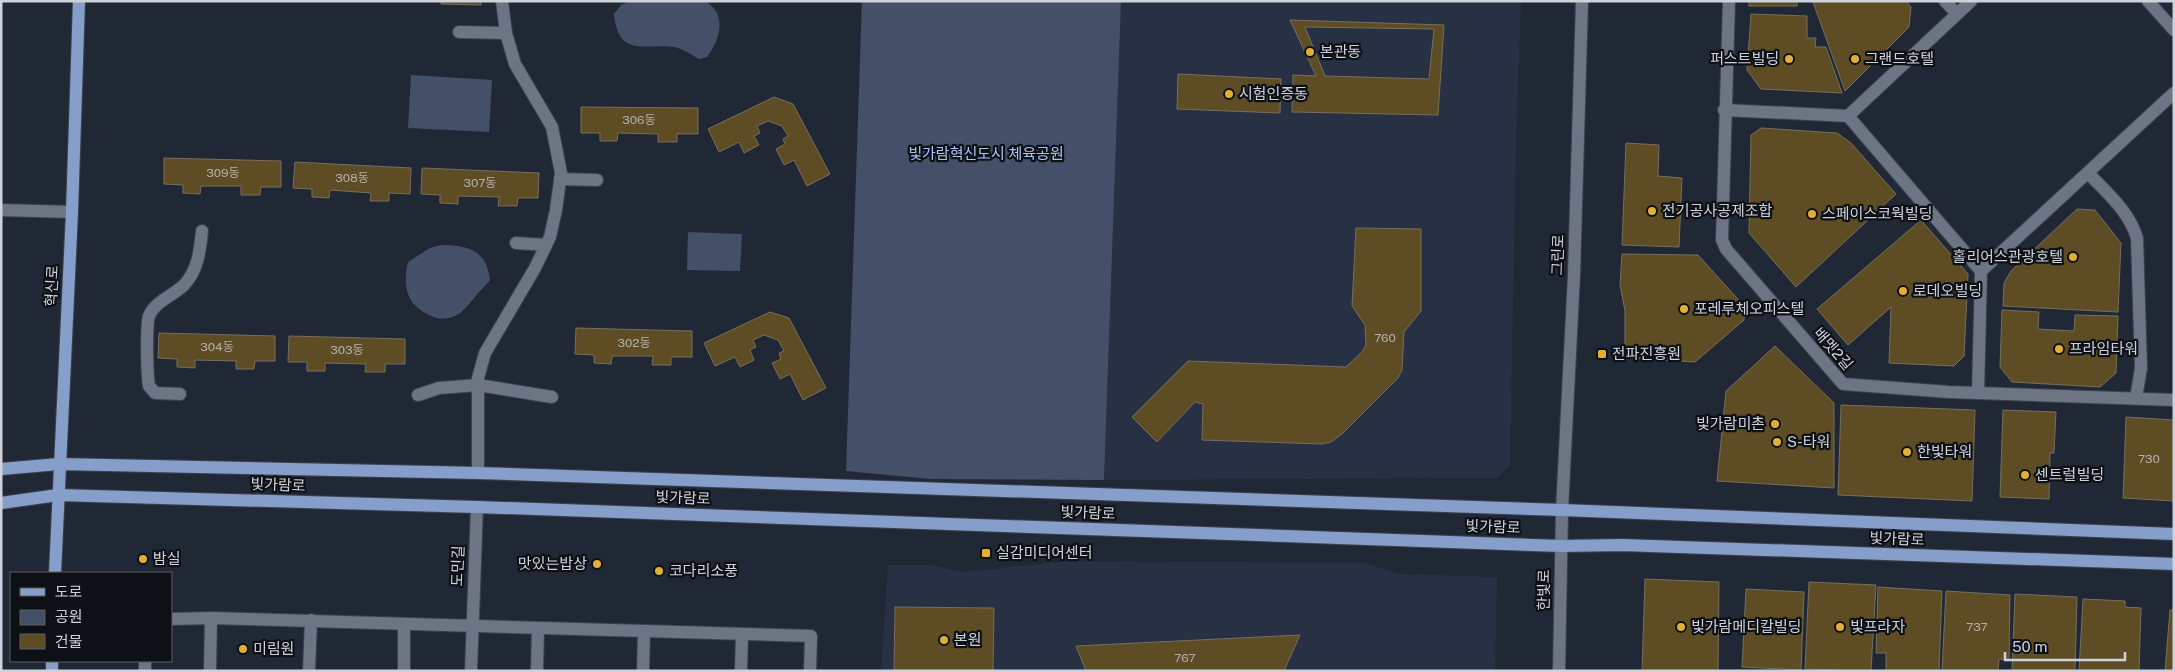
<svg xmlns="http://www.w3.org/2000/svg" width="2175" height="672" font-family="'Public Sans','Noto Sans KR',sans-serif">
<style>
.built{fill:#273143}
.green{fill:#445067}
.building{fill:#5e4c25;stroke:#766e5e;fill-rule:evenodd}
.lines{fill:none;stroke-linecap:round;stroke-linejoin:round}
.minor-casing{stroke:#3d424e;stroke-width:14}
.major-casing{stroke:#3d424e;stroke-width:14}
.minor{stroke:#6d7585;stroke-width:12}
.major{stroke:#869eca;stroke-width:12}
.poi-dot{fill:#e2af34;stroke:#0d1116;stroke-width:2}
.labels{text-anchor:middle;stroke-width:4.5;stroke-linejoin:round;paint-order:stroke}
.number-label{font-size:12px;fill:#b2b0ae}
.poi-label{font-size:15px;fill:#ced2db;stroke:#0d1116;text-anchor:start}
.park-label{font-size:15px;fill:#abc4f4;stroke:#0d1116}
.street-label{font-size:15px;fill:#ced2db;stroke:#0d1116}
</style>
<rect width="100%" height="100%" fill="#212835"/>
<g class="built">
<polygon points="1121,1 1521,1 1516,139 1510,465 1497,478 1104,480"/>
<polygon points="1071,561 1366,563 1398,574 1497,577 1495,671 881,671 888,565 931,565 961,572"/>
</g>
<g class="green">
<path d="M 630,1 L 705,1 C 728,14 720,40 707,57 L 699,59 C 692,55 685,50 678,48 C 647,41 619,61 614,14 L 621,5 Z"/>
<polygon points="862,1 1121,1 1104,480 930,479 846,471"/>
<polygon points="411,75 492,80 489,132 408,128"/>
<polygon points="688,232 742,234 740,271 687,270"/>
<path d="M 441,245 C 469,245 487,251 490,280 C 485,287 479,291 475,297 C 467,306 462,315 449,318 C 441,320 434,318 427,314 C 405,303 403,284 408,262 L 430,248 Z"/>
</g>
<g class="building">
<polygon points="441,1 481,1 481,5 441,4"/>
<rect x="1749" y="1" width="48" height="5"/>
<polygon points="1815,1 1906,1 1911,7 1909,27 1845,91 1813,2"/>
<polygon points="1751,14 1807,16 1807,38 1816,38 1815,47 1826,47 1842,93 1761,89 1747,70"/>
<path d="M 1290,20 L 1444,25 L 1438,115 L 1292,112 L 1293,75 L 1316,76 ZM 1305,27 L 1434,29 L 1429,79 L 1325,76 Z"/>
<polygon points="1178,74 1281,79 1280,113 1177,109"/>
<polygon points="774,97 793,104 830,174 807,186 794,160 784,165 776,149 785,144 783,139 788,136 782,126 768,121 757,126 760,133 754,136 759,145 744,153 739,142 719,152 708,129"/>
<polygon points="581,107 698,108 698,134 677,134 677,142 658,142 658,134 618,133 617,141 600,141 600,133 581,133"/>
<polygon points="1761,128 1837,133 1851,143 1896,194 1796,287 1749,233 1751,135"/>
<polygon points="1626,143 1659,145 1658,176 1682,178 1679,247 1622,245"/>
<polygon points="164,158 281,161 281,187 261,187 260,195 241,195 241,186 201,186 200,194 183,193 183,185 164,184"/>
<polygon points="295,162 411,168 410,194 389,193 389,201 370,201 371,193 330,190 329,198 312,197 312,189 293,188"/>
<polygon points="422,168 539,173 538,198 518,198 517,206 498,206 499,197 458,196 458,204 440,203 440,195 421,194"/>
<polygon points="2077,209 2095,210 2121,243 2118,312 2003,306 2004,283 2011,271"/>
<polygon points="1921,220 1968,274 1964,356 1954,366 1889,363 1891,307 1848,345 1817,309"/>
<polygon points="1356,228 1421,229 1421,311 1404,332 1402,370 1398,378 1342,434 1331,442 1322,444 1202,440 1203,404 1195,402 1157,442 1132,417 1188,361 1346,367 1362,352 1366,345 1365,325 1352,306"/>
<polygon points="1622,254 1698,255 1745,307 1744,320 1695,362 1625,358 1625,311 1620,285"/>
<polygon points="2002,310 2039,312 2038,329 2074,331 2075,315 2118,316 2116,373 2100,387 2012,382 2000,367"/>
<polygon points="770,312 789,318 826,388 803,400 790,374 780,379 772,363 781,359 779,353 784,351 778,340 764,335 753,340 756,347 750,350 754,360 740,367 735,357 715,366 704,343"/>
<polygon points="576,328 692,331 692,357 671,357 671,365 652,365 653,356 612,356 611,364 594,363 594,355 575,354"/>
<polygon points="159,333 275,336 275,361 255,361 254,369 236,369 236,361 195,360 195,368 177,367 177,359 158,358"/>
<polygon points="289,336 405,339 405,364 385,364 385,372 365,372 366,364 325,363 325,371 307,371 307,362 288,362"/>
<polygon points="1775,346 1834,403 1834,488 1717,481 1726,391"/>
<polygon points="1841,405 1975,410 1972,501 1838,495"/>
<polygon points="2003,410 2056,412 2054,453 2050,453 2049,499 2000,497"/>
<polygon points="2126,417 2174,420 2174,501 2123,498"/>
<polygon points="1645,579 1719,582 1718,671 1642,671"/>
<polygon points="1809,582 1876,585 1871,671 1805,669"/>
<polygon points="1878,587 1942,591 1939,670 1886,671 1886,653 1876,653"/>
<polygon points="1746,589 1804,592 1801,670 1742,667"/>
<polygon points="1946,591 2010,595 2009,660 1999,659 1998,671 1942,670"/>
<polygon points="2015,594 2077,597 2075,671 2012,671"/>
<polygon points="2083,599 2125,601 2125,607 2141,608 2139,671 2079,671"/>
<polygon points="895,607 994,608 993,671 894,671"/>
<polygon points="2170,610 2174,610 2174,671 2165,671"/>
<polygon points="1300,635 1284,671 1086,671 1076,646"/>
</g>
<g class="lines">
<defs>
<g id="minor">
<polyline points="1729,1 1722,240 1726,249 1843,384 1949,392 2174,400"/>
<polyline points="1945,1 1957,14"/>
<polyline points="2148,1 2174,30"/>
<polyline points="459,32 506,33"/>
<polyline points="1724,110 1848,116 1981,271 1978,393"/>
<polyline points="1848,116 1971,1"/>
<path d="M 2088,173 C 2107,193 2129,211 2137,238 L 2141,368 L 2136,398"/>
<polyline points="560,179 597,180"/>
<polyline points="1,210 72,212"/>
<polyline points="516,243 546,245"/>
<polyline points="1981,271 2174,93"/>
<path d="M 180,394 L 155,393 L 149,386 C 147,375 146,326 149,316 C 154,302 174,295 184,285 C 198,270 200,251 202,231"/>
<polyline points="418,395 439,388 478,385 552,397"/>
<polyline points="478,473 478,378 485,353 535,268 550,237 556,210 561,173 552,127 515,64 506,33 502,1"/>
<polyline points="171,619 211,618 811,636 810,671"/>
<polyline points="145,671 145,661"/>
<polyline points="210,671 211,618"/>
<polyline points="309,671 311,620"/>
<polyline points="404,671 404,624"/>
<polyline points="471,671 477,507"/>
<polyline points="537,671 538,628"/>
<polyline points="643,671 644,632"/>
<polyline points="741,671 742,634"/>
<polyline points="1559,671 1562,510 1574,275 1582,1"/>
</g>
<g id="major">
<polyline points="1,469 59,464 478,473 1562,510 2174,534"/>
<polyline points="1,503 58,495 477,507 1562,546 1622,545 2174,564"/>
<polyline points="55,573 72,212 79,1"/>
<polyline points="52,671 52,661"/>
</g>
</defs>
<use href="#minor" class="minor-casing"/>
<use href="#major" class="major-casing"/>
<use href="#minor" class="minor"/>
<use href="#major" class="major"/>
</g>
<g class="poi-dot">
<circle cx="1310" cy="52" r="5"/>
<circle cx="1789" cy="59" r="5"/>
<circle cx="1855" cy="59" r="5"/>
<circle cx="1229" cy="94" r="5"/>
<circle cx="1652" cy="211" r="5"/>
<circle cx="1812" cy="214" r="5"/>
<circle cx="2073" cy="257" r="5"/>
<circle cx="1903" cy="291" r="5"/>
<circle cx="1684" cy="309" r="5"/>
<circle cx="2059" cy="349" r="5"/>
<rect x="1597" y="349" width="10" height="10" rx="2.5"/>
<circle cx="1775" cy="424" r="5"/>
<circle cx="1777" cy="442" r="5"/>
<circle cx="1907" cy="452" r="5"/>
<circle cx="2025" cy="475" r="5"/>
<rect x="981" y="548" width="10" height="10" rx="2.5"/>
<circle cx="143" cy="559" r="5"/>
<circle cx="597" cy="564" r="5"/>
<circle cx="659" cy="571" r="5"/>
<circle cx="1681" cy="627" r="5"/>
<circle cx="1840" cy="627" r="5"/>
<circle cx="944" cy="640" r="5"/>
<circle cx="243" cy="649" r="5"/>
</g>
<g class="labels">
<g class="number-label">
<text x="639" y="124">306동</text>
<text x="223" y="177">309동</text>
<text x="352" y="182">308동</text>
<text x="480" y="187">307동</text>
<text x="1385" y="342">760</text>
<text x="634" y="347">302동</text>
<text x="217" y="351">304동</text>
<text x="347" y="354">303동</text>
<text x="2149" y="463">730</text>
<text x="1977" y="631">737</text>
<text x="1185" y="662">767</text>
</g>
<g class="poi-label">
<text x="1320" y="57">본관동</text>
<text x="1779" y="64" text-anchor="end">퍼스트빌딩</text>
<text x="1865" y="64">그랜드호텔</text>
<text x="1239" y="99">시험인증동</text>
<text x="1662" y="216">전기공사공제조합</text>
<text x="1822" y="219">스페이스코웍빌딩</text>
<text x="2063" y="262" text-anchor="end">홀리어스관광호텔</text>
<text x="1913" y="296">로데오빌딩</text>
<text x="1694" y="314">포레루체오피스텔</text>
<text x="2069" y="354">프라임타워</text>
<text x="1612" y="359">전파진흥원</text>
<text x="1765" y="429" text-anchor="end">빛가람미촌</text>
<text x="1787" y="447">S-타워</text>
<text x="1917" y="457">한빛타워</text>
<text x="2035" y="480">센트럴빌딩</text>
<text x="996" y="558">실감미디어센터</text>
<text x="153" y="564">밤실</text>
<text x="587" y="569" text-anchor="end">맛있는밥상</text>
<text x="669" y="576">코다리소풍</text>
<text x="1691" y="632">빛가람메디칼빌딩</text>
<text x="1850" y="632">빛프라자</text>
<text x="954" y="645">본원</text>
<text x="253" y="654">미림원</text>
</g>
<g class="park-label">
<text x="986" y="159">빛가람혁신도시 체육공원</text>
</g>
<g class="street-label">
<text transform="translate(1558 255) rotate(-88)" y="5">그린로</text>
<text transform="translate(52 286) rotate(-87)" y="5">혁신로</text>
<text transform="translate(1833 349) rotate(49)" y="5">배멧2길</text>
<text transform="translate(278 485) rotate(2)" y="5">빛가람로</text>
<text transform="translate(683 498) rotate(2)" y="5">빛가람로</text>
<text transform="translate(1088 513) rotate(2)" y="5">빛가람로</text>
<text transform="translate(1493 527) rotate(2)" y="5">빛가람로</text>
<text transform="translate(1897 539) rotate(2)" y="5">빛가람로</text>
<text transform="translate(458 566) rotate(-88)" y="5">도민길</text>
<text transform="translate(1544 590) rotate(-89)" y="5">한빛로</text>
</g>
</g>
<rect width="2175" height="672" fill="none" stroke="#ced2db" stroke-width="5"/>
<rect x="10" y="572" width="162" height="90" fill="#0d1116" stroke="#5a5e65"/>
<rect x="20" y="588" width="25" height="8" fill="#869eca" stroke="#5a5e65"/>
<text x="55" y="597" font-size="15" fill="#ced2db">도로</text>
<rect x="20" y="610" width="25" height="15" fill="#445067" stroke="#5a5e65"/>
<text x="55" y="622" font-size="15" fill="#ced2db">공원</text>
<rect x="20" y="634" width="25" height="15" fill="#5e4c25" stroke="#5a5e65"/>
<text x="55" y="647" font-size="15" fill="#ced2db">건물</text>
<path d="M2005 652v8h120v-8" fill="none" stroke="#ced2db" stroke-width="2.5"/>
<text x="2012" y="652" font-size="15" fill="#ced2db" stroke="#0d1116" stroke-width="4" paint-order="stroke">50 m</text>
</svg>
